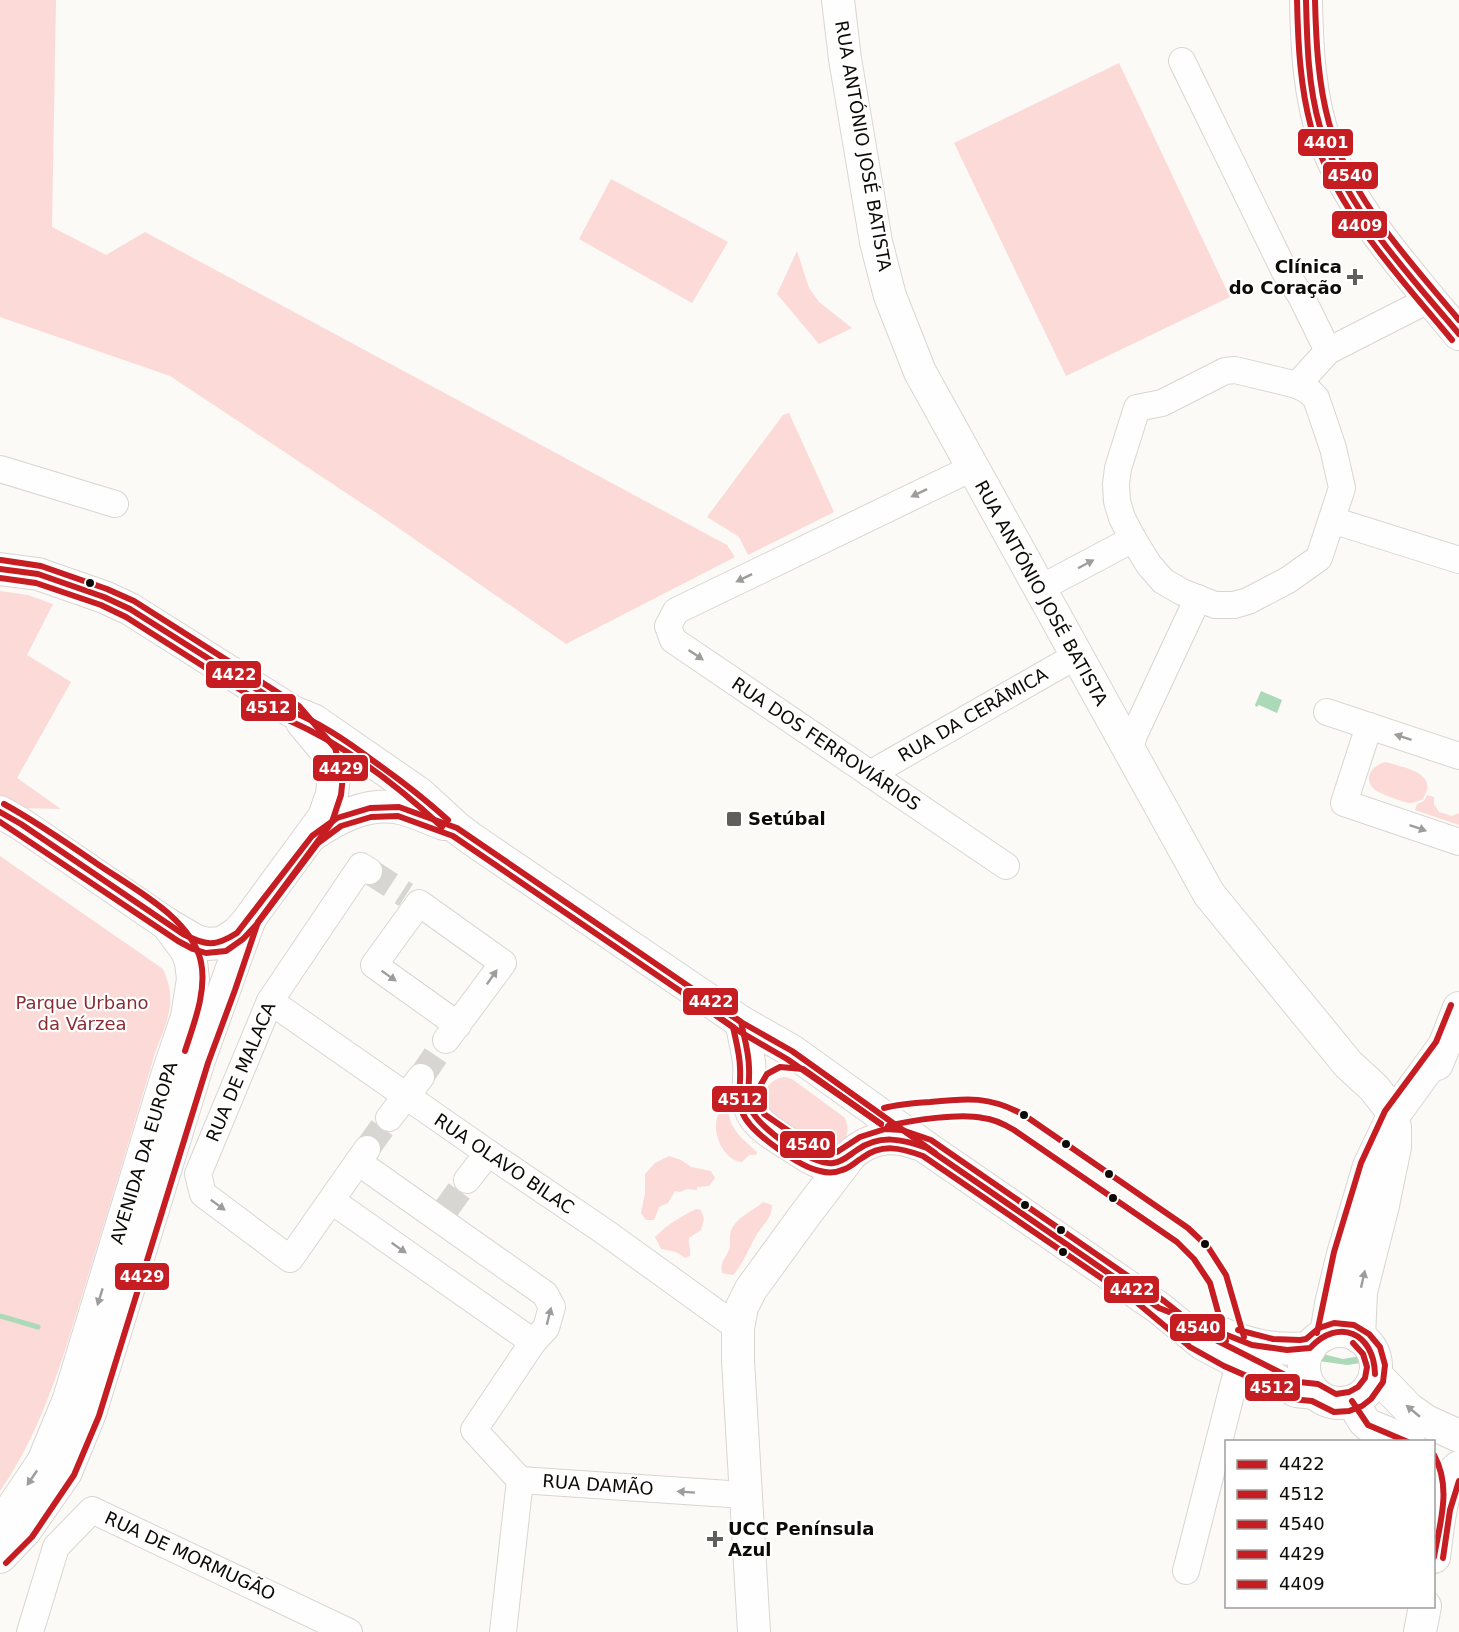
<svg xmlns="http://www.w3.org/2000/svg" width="1459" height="1632" font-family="'DejaVu Sans',sans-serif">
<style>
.green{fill:#fbdad8}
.water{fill:#acd9b7}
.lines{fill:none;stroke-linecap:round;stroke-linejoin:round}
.stream{stroke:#acd9b7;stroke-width:5}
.minor-tunnel{stroke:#d8d6d2;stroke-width:26;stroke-dasharray:26 13;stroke-linecap:butt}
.minor-casing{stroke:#d8d6d2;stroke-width:28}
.major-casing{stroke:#d8d6d2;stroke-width:34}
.minor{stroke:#fffefe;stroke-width:26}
.major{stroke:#fffefe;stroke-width:32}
.bus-1-casing{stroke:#fff;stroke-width:10}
.bus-2-casing{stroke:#fff;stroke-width:10}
.bus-3-casing{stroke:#fff;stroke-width:10}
.bus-4-casing{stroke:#fff;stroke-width:10}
.bus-5-casing{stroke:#fff;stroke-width:10}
.bus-6-casing{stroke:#fff;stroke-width:10}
.bus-1{stroke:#c61d23;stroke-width:6}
.bus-2{stroke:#c61d23;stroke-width:6}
.bus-3{stroke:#c61d23;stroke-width:6}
.bus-4{stroke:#c61d23;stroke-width:6}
.bus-5{stroke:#c61d23;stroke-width:6}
.bus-6{stroke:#c61d23;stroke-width:6}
.oneway{fill:#9e9d9b}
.poi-dot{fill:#615f5b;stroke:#fff;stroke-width:2}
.bus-dot{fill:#0d0b07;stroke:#fff;stroke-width:2}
.labels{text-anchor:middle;stroke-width:4.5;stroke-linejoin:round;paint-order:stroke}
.street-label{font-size:18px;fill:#0d0b07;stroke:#fff}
.poi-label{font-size:18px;font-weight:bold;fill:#0d0b07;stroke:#fff;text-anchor:start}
.park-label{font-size:18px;fill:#892c34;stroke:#fff}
.line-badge{stroke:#fff;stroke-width:2}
.badge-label{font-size:16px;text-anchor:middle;font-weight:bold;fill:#fff}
</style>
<rect width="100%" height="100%" fill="#fcfaf6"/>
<g class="green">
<polygon points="0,0 56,0 52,227 106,255 145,232 727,545 735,557 566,644 384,518 170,376 0,317"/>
<polygon points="1119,63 1230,297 1066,376 954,143"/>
<polygon points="611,179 728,242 692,303 579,239"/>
<polygon points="797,251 809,288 819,302 852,328 819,344 777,294"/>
<polygon points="789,413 834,512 748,555 739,537 707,517 783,415"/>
<polygon points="0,591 28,595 53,604 27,655 71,682 17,778 61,809 16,808 0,796"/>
<path d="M 1386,762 C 1405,768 1440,773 1423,799 C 1419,801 1414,803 1409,803 C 1403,802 1378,793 1374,789 C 1362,777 1374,764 1386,762 Z"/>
<polygon points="1427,795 1434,797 1434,804 1439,812 1452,816 1459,813 1459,825 1415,810 1417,804 1424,801"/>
<path d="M 0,856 L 163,969 C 178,1002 167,1021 155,1053 C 133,1128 111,1202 88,1276 C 65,1351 45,1426 0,1491 Z"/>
<path d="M 785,1077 L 792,1079 L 845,1118 C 848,1126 849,1133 844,1140 C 827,1161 786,1122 771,1111 C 759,1097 766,1079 785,1077 Z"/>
<path d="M 724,1107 C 730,1112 729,1118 732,1125 C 739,1137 748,1144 757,1152 L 756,1155 L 749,1155 L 742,1162 C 721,1161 706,1122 724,1107 Z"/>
<polygon points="669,1156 681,1160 691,1167 711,1171 715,1178 709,1186 697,1187 697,1190 687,1189 680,1192 675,1191 668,1203 659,1207 654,1220 646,1220 641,1213 645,1193 645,1174 655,1163"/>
<path d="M 763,1202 L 772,1205 C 772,1217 765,1223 759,1231 C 749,1246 745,1262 733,1275 L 722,1273 C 720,1262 725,1259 729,1250 C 731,1246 729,1240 730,1235 C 733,1218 751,1213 763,1202 Z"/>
<path d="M 696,1209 L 701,1210 L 704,1219 L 701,1230 L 689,1238 C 688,1245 691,1249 690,1256 L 685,1258 L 676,1252 L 661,1249 L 655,1237 C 668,1224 680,1217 696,1209 Z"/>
</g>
<g class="water">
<polygon points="1261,691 1282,700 1277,713 1259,705 1256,707 1255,705"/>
<polygon points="1323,1354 1343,1359 1360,1356 1361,1363 1347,1365 1319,1361"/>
</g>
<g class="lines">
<polyline class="stream" points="0,1316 38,1327"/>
<g class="minor-tunnel">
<polyline points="369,871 406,895"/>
<polyline points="421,1077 446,1040"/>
<polyline points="367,1149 389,1118"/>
<polyline points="444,1212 467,1180"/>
</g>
<defs>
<g id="minor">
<polyline points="1182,61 1285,272 1301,296 1328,351"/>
<polygon points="1235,370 1297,385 1309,391 1316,398 1333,448 1342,488 1319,558 1288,580 1248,601 1234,605 1215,605 1182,592 1163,581 1149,565 1133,539 1122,518 1117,501 1116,484 1118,468 1137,408 1162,403 1225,371"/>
<polyline points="1297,385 1328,351 1430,299"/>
<polyline points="972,468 676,611 668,626 673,640 1006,866"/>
<polyline points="0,469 115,504"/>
<polyline points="1332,520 1459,560"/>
<polyline points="1039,589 1133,539"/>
<polyline points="1327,712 1369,726"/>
<polyline points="1129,752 1134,735 1198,598"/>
<polyline points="1459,756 1369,726 1344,803 1459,842"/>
<polyline points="870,774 1076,656"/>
<polyline points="270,1001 488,1153 605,1232 738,1328"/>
<polyline points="446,1040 503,963 419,903 374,965 458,1025"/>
<polyline points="389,1118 421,1077"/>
<polyline points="367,1149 290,1259 203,1194 198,1174 270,1001 361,866 369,871"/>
<polyline points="467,1180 488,1153"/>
<polyline points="332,1201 533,1342 546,1328 552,1307 545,1294 358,1162"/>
<polyline points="533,1342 474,1430 520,1480 744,1495"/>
<polyline points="1186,1571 1239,1363"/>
<polyline points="30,1632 56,1547 92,1510 349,1632"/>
<polyline points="503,1632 520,1480"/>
</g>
<g id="major">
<polyline points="838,0 845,59 876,242 890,296 920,372 1209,894 1348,1064 1374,1088 1389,1107 1395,1127 1395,1147 1383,1205 1361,1292 1359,1337"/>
<path d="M 1306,0 C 1307,48 1309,98 1326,144 C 1352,212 1413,278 1459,334"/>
<polyline points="0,569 38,574 104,597 130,609 293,712 313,720 420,794 457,828 473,840 741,1022 792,1051 927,1148 1159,1308 1203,1344 1239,1363 1271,1377 1296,1391 1315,1393"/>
<polyline points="0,812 21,824 167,924 196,941 207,944 222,943 237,933 250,919"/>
<path d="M 312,835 C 337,818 368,801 400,808 C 415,811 430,819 444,824"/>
<path d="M 741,1022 C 744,1035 747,1049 749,1062 C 751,1080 744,1101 754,1116 C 764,1131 784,1140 798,1150 C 811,1159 823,1167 840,1162 C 847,1159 852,1153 858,1149 C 878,1135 897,1136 919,1144"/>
<polyline points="1437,1064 1459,1008"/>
<path d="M 1215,1331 C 1248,1345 1273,1351 1310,1348"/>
<circle cx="1340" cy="1367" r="36"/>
<polyline points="1326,1334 1331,1304 1343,1254 1369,1166 1393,1116 1444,1046"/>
<polyline points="1375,1374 1409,1409 1426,1421 1459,1436"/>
<polyline points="1352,1401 1364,1421 1368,1425 1409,1442"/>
<polyline points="0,1519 10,1511 43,1462 69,1399 167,1076 187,1017 193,979 191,962 187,951 167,924"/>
<polyline points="0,1557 25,1531 66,1472 90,1413 199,1060 250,918 324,817 332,794 334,777 327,752 302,722"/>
<path d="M 1434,1557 C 1437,1536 1441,1478 1459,1467"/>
<polyline points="754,1632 738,1361 738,1328 742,1307 751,1289 805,1215 850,1156"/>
<polyline points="1420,1632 1425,1606"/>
</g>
</defs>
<use href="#minor" class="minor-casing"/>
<use href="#major" class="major-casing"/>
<use href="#minor" class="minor"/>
<use href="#major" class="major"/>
<defs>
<g id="bus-1">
<path d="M 0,569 L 38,574 L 104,597 L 130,609 L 293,712 C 322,724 347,741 372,760 C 399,779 424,798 448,820"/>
<path d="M 0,812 L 21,824 L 183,934 C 206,946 215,947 237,933 L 312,836 L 337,818 L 370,808 L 399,807 L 457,828 L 741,1022 C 744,1037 749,1052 749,1068 C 750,1081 746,1096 751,1109 C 758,1128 813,1166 833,1163 C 843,1162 849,1155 857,1150 C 880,1134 902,1139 927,1148 L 1159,1308 L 1252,1345 L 1287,1350 L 1310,1348 C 1339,1317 1374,1333 1375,1374"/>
<polyline points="712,1002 741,1022 792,1051 935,1153"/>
<polyline points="1352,1401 1368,1425 1408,1442"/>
<path d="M 1434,1455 C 1452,1488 1440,1522 1434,1557"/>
</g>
<g id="bus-2">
<path d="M 0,578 L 36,583 L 101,605 L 126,617 L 288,720 C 343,744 398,786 442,827"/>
<path d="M 0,822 L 178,941 L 193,949 L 206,953 L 226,951 L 243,939 L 257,924 L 318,843 L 341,826 L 371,817 L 398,816 L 453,836 L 733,1027 C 736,1041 740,1055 740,1068 C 741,1084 737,1100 743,1114 C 751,1133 800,1167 820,1171 C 827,1173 835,1173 842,1170 C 850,1168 855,1162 862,1158 C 882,1143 901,1148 923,1156 L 1135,1301 L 1190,1347 L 1224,1366 L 1274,1388 L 1291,1399 L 1312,1401 L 1334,1412 L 1349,1411 L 1362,1406 L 1371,1399 L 1383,1382 L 1385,1365 L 1380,1347 L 1369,1334 L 1354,1325 L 1334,1323 L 1319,1328 L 1306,1339 L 1300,1340 L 1273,1339 L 1238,1330"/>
<polyline points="707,1009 737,1030 787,1059 881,1124"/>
<path d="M 888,1126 C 912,1120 960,1113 983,1118 C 994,1119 1004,1124 1014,1130 L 1177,1242 L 1194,1259 L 1210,1283 L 1226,1341"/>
</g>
<g id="bus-3">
<path d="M 1315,0 C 1316,41 1318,83 1329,123 C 1350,199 1410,261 1459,320"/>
<path d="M 884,1108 C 899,1104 914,1103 930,1102 C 967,1098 990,1096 1024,1115 L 1188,1228 L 1208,1247 L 1226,1275 L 1244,1337"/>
<polyline points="881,1124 803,1069 780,1067 767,1074 760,1086 759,1101 764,1114 819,1152 837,1152 860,1137 885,1129 902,1130 931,1140 1164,1301 1208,1336 1299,1382 1318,1384 1336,1394 1349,1392 1358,1387 1365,1378 1367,1367 1363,1354 1353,1343"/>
<polyline points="1317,1333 1334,1252 1361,1163 1385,1111 1436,1042 1451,1005"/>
</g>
<g id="bus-4">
<polyline points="1,560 41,566 107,589 134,601 299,706 335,748 343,776 341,795 332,822 258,922 235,990 208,1063 99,1416 74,1475 32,1537 6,1563"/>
<path d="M 4,804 C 35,821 64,841 93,861 C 128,886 191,916 201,962 C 207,991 194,1023 185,1051"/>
</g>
<g id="bus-5">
<path d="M 1297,0 C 1298,43 1300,86 1311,127 C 1334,209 1399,276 1452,340"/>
<polyline points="1443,1558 1450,1510 1459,1481"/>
</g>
<path id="bus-6" d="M 1306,0 C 1307,42 1308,86 1320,127 C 1344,207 1407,272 1459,334"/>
</defs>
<use href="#bus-1" class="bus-1-casing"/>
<use href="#bus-2" class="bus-2-casing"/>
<use href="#bus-3" class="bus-3-casing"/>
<use href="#bus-4" class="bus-4-casing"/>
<use href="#bus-5" class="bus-5-casing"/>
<use href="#bus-6" class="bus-6-casing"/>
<use href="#bus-1" class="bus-1"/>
<use href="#bus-2" class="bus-2"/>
<use href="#bus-3" class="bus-3"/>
<use href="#bus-4" class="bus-4"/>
<use href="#bus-5" class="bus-5"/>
<use href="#bus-6" class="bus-6"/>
</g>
<defs><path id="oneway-solid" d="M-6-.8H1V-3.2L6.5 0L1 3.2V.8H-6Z" transform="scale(1.5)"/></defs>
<g class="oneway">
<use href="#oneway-solid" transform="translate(919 493) rotate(154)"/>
<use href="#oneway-solid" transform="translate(1086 564) rotate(-28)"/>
<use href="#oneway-solid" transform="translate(744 578) rotate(154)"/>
<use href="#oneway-solid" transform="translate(696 655) rotate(34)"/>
<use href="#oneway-solid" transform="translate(1403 737) rotate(-162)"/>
<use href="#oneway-solid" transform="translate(1418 828) rotate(19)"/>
<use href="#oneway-solid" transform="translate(389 976) rotate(35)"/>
<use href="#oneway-solid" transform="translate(492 977) rotate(-55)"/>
<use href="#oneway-solid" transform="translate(218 1205) rotate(36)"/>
<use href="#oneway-solid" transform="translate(399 1248) rotate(35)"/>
<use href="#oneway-solid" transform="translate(1363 1279) rotate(-77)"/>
<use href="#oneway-solid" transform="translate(100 1297) rotate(107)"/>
<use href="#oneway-solid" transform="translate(549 1316) rotate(-76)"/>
<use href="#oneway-solid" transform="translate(1413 1411) rotate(-140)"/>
<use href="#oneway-solid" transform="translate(32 1478) rotate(124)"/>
<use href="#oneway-solid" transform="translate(686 1492) rotate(-176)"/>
</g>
<g class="poi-dot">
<path d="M1352 268h6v6h6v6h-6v6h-6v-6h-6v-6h6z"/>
<rect x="726" y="811" width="16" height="16" rx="3"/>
<path d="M712 1530h6v6h6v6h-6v6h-6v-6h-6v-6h6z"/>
</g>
<g class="bus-dot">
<circle cx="90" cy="583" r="5"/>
<circle cx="1024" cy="1115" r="5"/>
<circle cx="1066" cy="1144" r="5"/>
<circle cx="1109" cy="1174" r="5"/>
<circle cx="1113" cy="1198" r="5"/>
<circle cx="1025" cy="1205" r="5"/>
<circle cx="1061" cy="1230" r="5"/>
<circle cx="1205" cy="1244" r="5"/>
<circle cx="1063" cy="1252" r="5"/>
</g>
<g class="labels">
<g class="street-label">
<text transform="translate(863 146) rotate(80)" y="6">RUA ANTÓNIO JOSÉ BATISTA</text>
<text transform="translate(1041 593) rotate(61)" y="6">RUA ANTÓNIO JOSÉ BATISTA</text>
<text transform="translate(973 715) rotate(-30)" y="6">RUA DA CERÂMICA</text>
<text transform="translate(826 744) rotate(34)" y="6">RUA DOS FERROVIÁRIOS</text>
<text transform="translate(241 1072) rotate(-67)" y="6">RUA DE MALACA</text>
<text transform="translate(144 1153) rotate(-73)" y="6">AVENIDA DA EUROPA</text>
<text transform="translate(504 1164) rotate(34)" y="6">RUA OLAVO BILAC</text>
<text transform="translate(598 1485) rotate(4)" y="6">RUA DAMÃO</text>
<text transform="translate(190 1556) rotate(25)" y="6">RUA DE MORMUGÃO</text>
</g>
<g class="poi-label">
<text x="1342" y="273" text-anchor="end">Clínica<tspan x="1342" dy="21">do Coração</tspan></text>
<text x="748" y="825">Setúbal</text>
<text x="728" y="1535">UCC Península<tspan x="728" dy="21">Azul</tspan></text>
</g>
<g class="park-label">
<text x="82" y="1009">Parque Urbano<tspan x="82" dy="21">da Várzea</tspan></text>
</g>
</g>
<g class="line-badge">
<rect x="1297" y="128" width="57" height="29" rx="6" fill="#c61d23"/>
<rect x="1322" y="161" width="57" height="29" rx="6" fill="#c61d23"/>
<rect x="1331" y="210" width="57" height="29" rx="6" fill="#c61d23"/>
<rect x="205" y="660" width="57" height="29" rx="6" fill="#c61d23"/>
<rect x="240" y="693" width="57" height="29" rx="6" fill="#c61d23"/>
<rect x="312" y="754" width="57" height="28" rx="6" fill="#c61d23"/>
<rect x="682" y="987" width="57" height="29" rx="6" fill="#c61d23"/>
<rect x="711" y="1085" width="57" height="28" rx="6" fill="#c61d23"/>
<rect x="779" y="1130" width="57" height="29" rx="6" fill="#c61d23"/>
<rect x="114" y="1262" width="56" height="29" rx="6" fill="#c61d23"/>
<rect x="1103" y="1275" width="57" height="29" rx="6" fill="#c61d23"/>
<rect x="1169" y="1313" width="57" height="29" rx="6" fill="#c61d23"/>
<rect x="1244" y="1373" width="57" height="29" rx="6" fill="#c61d23"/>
</g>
<g class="badge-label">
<text x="1326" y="148">4401</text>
<text x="1350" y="181">4540</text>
<text x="1360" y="231">4409</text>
<text x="234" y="680">4422</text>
<text x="268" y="713">4512</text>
<text x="341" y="774">4429</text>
<text x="711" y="1007">4422</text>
<text x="740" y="1105">4512</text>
<text x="808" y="1150">4540</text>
<text x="142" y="1282">4429</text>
<text x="1132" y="1295">4422</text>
<text x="1198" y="1333">4540</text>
<text x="1272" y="1393">4512</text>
</g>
<rect x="1225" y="1440" width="210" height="168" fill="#ffffff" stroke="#9e9d9c" stroke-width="1.5"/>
<rect x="1237" y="1460" width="30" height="9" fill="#c61d23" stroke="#9e9d9c" stroke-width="1.5"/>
<text x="1279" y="1470" font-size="18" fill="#0d0b07">4422</text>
<rect x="1237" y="1490" width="30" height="9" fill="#c61d23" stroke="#9e9d9c" stroke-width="1.5"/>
<text x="1279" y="1500" font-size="18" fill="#0d0b07">4512</text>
<rect x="1237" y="1520" width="30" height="9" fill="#c61d23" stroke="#9e9d9c" stroke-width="1.5"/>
<text x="1279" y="1530" font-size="18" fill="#0d0b07">4540</text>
<rect x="1237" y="1550" width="30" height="9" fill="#c61d23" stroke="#9e9d9c" stroke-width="1.5"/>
<text x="1279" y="1560" font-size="18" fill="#0d0b07">4429</text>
<rect x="1237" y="1580" width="30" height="9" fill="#c61d23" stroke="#9e9d9c" stroke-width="1.5"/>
<text x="1279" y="1590" font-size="18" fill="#0d0b07">4409</text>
</svg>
